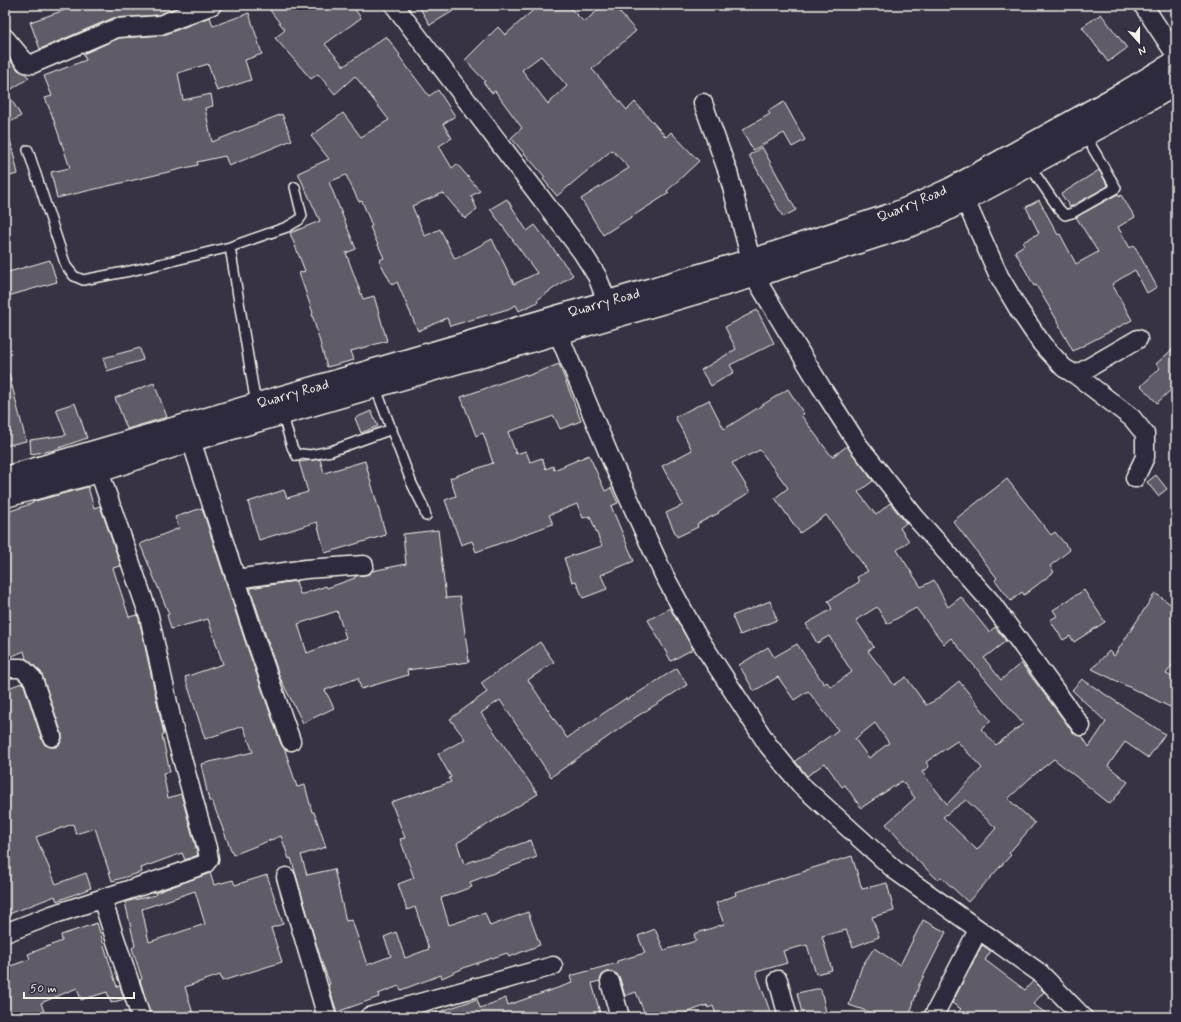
<svg xmlns="http://www.w3.org/2000/svg" width="1181" height="1022" font-family="Mynerve,sans-serif">
<style>
.building{fill:#5f5c67;stroke:#f4f1e8;fill-rule:evenodd}
.lines{fill:none;stroke-linecap:round;stroke-linejoin:round}
.lane-casing{stroke:#f4f1e8;stroke-width:12}
.street-casing{stroke:#f4f1e8;stroke-width:21}
.secondary-casing{stroke:#f4f1e8;stroke-width:25}
.lane{stroke:#2f2a3d;stroke-width:9}
.street{stroke:#2f2a3d;stroke-width:18}
.secondary{stroke:#2f2a3d;stroke-width:22}
.labels{text-anchor:middle;dominant-baseline:central;stroke-width:4;stroke-linejoin:round;paint-order:stroke}
.street-label{font-size:14px;fill:#f4f1e8;stroke:#2f2a3d}
</style>
<rect width="100%" height="100%" fill="#373244"/>
<filter id="ink" filterUnits="userSpaceOnUse"><feTurbulence type="fractalNoise" baseFrequency=".025" numOctaves="2"/><feDisplacementMap in="SourceGraphic" scale="8" xChannelSelector="R" yChannelSelector="G"/><feConvolveMatrix kernelMatrix="1 2 1 2 8 2 1 2 1" color-interpolation-filters="sRGB"/></filter>
<g filter="url(#ink)">
<path class="building" d="M79,5H183L158,15L113,18L40,49L30,22Z
M266,5H352L361,18L325,44L344,66L386,36L400,55L399,56L429,96L438,90L455,116L443,124L452,138L439,146L452,168L457,164L480,191L471,196L477,209L465,219L443,193L412,206L425,236L440,229L455,259L492,239L514,284L537,273L490,209L507,199L527,231L535,225L573,275L537,300L538,302L519,311L516,305L508,309L450,326L447,318L418,331L397,282L392,285L379,260L384,258L370,227L372,226L362,201L359,202L346,175L329,182L356,249L346,253L363,299L374,296L387,341L351,351L354,360L327,367L312,314L313,313L299,273L305,271L290,233L320,221L298,173L329,159L311,136L343,113L361,137L389,120L355,76L335,94L318,74L311,79L275,38L285,30Z
M418,5H463L430,25Z
M539,5H567L584,22L604,5H613L636,31L592,69L627,110L635,102L666,137L671,132L699,161L667,191L669,193L603,235L581,199L629,168L612,150L557,196L543,179L545,177L511,138L522,128L495,91L492,93L483,82L485,81L465,60L498,27L505,35ZM541,56L567,86L548,104L522,70Z
M249,13L262,54L245,60L251,80L217,91L208,64L178,73L183,100L211,94L213,106L205,108L212,142L282,114L292,140L229,166L225,156L197,162L198,165L57,198L51,172L70,168L52,115L45,98L52,96L44,76L86,60L83,54L119,38L164,35L210,17L213,26Z
M1101,14L1127,48L1108,62L1082,27Z
M5,54L18,70L26,74L29,78L7,92L21,116L5,125Z
M784,102L805,140L792,147L784,133L753,150L742,130L770,114L768,111Z
M10,139L18,174L5,177V140Z
M762,147L796,210L783,217L749,155Z
M1099,170L1108,186L1070,207L1061,194Z
M1118,194L1119,197L1121,195L1135,217L1118,227L1130,248L1134,245L1157,287L1147,293L1135,270L1112,284L1132,320L1073,351L1059,326L1060,325L1036,285L1034,286L1015,251L1024,245L1023,242L1039,233L1026,207L1039,200L1058,235L1060,234L1076,264L1098,252L1076,217Z
M50,260L57,282L8,296L5,287V273Z
M757,310L774,343L730,365L734,372L711,386L701,370L736,349L725,327Z
M1176,346V385L1157,403L1141,386L1160,368L1156,364Z
M140,348L143,360L107,371L103,358Z
M559,364L581,421L560,429L554,416L508,432L516,454L526,451L530,462L542,458L546,469L553,466L554,470L589,455L605,491L611,488L618,503L611,506L634,561L601,575L607,589L583,598L576,581L572,582L564,558L602,546L590,516L583,518L577,504L549,515L553,524L476,552L472,541L461,545L445,500L456,496L450,478L493,463L483,433L476,436L461,397L526,374L527,376Z
M9,374L26,441L5,446V375Z
M154,383L167,417L127,429L115,398Z
M788,389L804,414L801,415L832,457L847,446L873,481L858,492L876,515L890,503L906,523L900,528L909,541L897,550L921,587L934,580L948,607L961,597L989,632L995,627L999,632L1006,641L984,658L1001,680L1021,663L1073,732L1076,735L1082,736L1089,747L1106,722L1072,690L1082,679L1165,734L1148,758L1125,742L1108,766L1128,782L1110,804L1054,759L1029,779L1008,799L1035,823L1009,853L1011,855L968,902L941,877L938,880L918,861L886,824L915,798L902,781L861,808L845,785L842,787L825,763L807,776L795,761L838,730L808,691L794,700L778,677L754,691L739,665L768,647L774,657L797,644L824,684L827,682L831,687L852,672L829,636L817,643L806,624L832,609L828,601L859,582L857,577L868,571L826,515L800,533L775,498L788,488L760,450L732,463L750,492L718,512L719,513L697,524L698,527L677,537L666,513L683,505L662,466L692,450L675,417L709,400L724,429ZM877,607L887,624L916,608L944,644L951,638L1023,724L996,745L981,729L991,721L959,681L936,700L926,705L906,677L894,685L868,651L874,647L856,620ZM875,723L889,743L869,758L855,739ZM957,741L982,768L947,804L922,772L929,767L926,762ZM966,800L996,828L977,850L943,817Z
M75,403L87,438L56,449V450L31,454L30,440L66,435L56,409Z
M371,411L378,426L361,433L355,418Z
M320,459L324,473L365,461L386,535L325,553L317,522L259,540L248,502L284,490L287,498L308,492L299,462Z
M1156,475L1167,489L1158,496L1147,482Z
M1007,479L1051,535L1055,532L1070,550L1050,566L1054,572L1024,595L1022,592L1011,601L995,580L997,578L953,521Z
M88,487L94,508L100,506L121,566L113,568L129,617L137,615L139,619L164,734L162,735L170,772L163,773L168,798L181,794L198,855L185,860L182,853L141,868L142,872L112,881L95,828L76,834L73,824L36,837L56,884L86,873L91,888L57,901L55,896L9,914L5,903V689L22,683L24,685L42,740L45,745L50,747H56L60,744L62,739V734L41,672L29,661L26,659L24,651L8,658H5V513L33,503L32,502Z
M202,508L244,638L281,744L285,750L297,787L305,785L312,812H314L326,847L301,855L307,875L334,869L346,921L352,920L367,965L391,956L384,937L396,932L405,958L429,949L415,907L407,910L398,884L414,878L400,839L405,838L391,802L451,782L449,778L451,777L438,754L465,739L450,719L487,692L481,683L540,642L554,662L528,680L567,738L626,698L627,700L677,668L687,685L636,717L551,777L500,700L481,713L538,794L457,843L464,864L531,840L537,857L470,882L472,887L441,898L449,925L485,913L490,926L528,912L540,945L509,957L507,953L466,967L442,978L441,975L401,990L399,986L378,994L379,997L337,1012L328,985L330,984L321,960L291,858L289,859L281,836L233,855L212,801H209L201,764L253,752L243,726L205,739L185,677L223,664L208,619L171,629L167,615L169,614L140,544L179,528L175,517Z
M438,530L446,598L460,597L469,662L407,670L408,675L361,689L358,678L325,690L334,708L303,723L280,678L250,588L296,581L300,594H303L326,586L327,588L355,578V576L365,575L372,571L406,564L403,534ZM337,611L346,638L307,653L298,624Z
M1084,590L1105,622L1074,642L1070,636L1063,640L1050,620L1057,616L1053,610Z
M1155,593L1176,608V659L1166,674L1176,679V701L1172,708L1092,669L1109,651L1114,656Z
M770,601L777,620L740,635L732,616Z
M670,608L693,649L671,661L648,620Z
M852,856L862,889L887,883L894,911L872,917L879,937L853,947L846,930L822,936L832,970L816,974L807,945L783,951L787,963L756,972L772,1017H717L713,1006L708,1008L707,1005L675,1017H646L636,992L625,996L620,979L617,974L612,972H607L602,975L600,981L592,983L601,1017H431L430,1015L477,999L480,1008L506,998L508,1005L572,983L570,976L617,963V961L645,953L638,936L655,929L664,950L696,941L694,934L724,924L716,903L736,895L735,892L806,871V870Z
M210,873L214,885L233,880L235,885L267,875L283,924L271,928L282,962L222,981L220,975L185,987L194,1017H151L140,980L142,979L132,948L135,946L125,902L156,895L155,893ZM195,891L205,924L149,942L142,909Z
M923,920L946,932L919,985L909,1017H884L849,1005L862,966L874,948L900,965Z
M97,923L117,987L120,986L124,999L111,1003L107,992L81,1000L77,988L41,1003L46,1017H5V968L30,959L28,954L62,941L61,935Z
M982,945L991,951L985,960L1025,990L1033,981L1044,992L1033,1004L1051,1017H953L961,1009L952,1003Z
M816,989H821L827,1017H803L797,993Z"/>
<g class="lines">
<defs>
<path id="lane" d="M28,150L66,266L74,276L83,280L135,270L230,247L287,227L299,220L302,216L295,187
M1029,165L1059,209L1065,215L1072,213L1116,188L1085,135
M230,247L256,405
M375,386L412,484L423,506L426,516
M282,413L292,447L297,456L302,454L310,455L331,451L392,429"/>
<path id="street" d="M394,5L582,252L597,276L607,302
M1143,5L1176,55
M5,38L26,63L32,64L117,28L160,25L212,5
M703,103L728,172L751,260
M965,200L999,276L1019,310L1042,344L1064,368L1076,375L1138,339
M754,276L821,387L859,446L915,517L990,601L1081,726
M558,333L613,464L664,575L696,634L768,745L801,785L896,871L1040,973L1083,1017
M1076,375L1132,418L1145,434V457L1135,478
M191,440L254,635L291,741
M236,579L306,569L364,565
M5,668H22L33,679L52,737
M286,877L327,1017
M102,899L141,1017
M5,933L52,915L180,873L205,864L209,859L207,848L173,726L149,616L99,471
M778,980L788,1017
M610,982L620,1017
M369,1017L553,966
M933,1017L978,930"/>
<path id="secondary" d="M5,478L769,255L894,214L916,205L951,189L1124,93L1176,62
M5,496L99,471L191,440L767,272L911,225L936,215L959,203L1131,110L1176,84"/>
</defs>
<use href="#lane" class="lane-casing"/>
<use href="#street" class="street-casing"/>
<use href="#secondary" class="secondary-casing"/>
<use href="#lane" class="lane"/>
<use href="#street" class="street"/>
<use href="#secondary" class="secondary"/>
</g>
</g>
<g class="labels">
<g class="street-label">
<text transform="translate(912 204) rotate(-23)">Quarry Road</text>
<text transform="translate(604 303) rotate(-16)">Quarry Road</text>
<text transform="translate(293 394) rotate(-16)">Quarry Road</text>
</g>
</g>
<rect width="1181" height="1022" fill="none" stroke="#2f2a3d" stroke-width="20"/>
<rect x="10" y="10" width="1161" height="1002" fill="none" stroke="#f4f1e8" stroke-width="1.5" filter="url(#ink)"/>
<g transform="translate(1139 42) rotate(159)" stroke="#2f2a3d" stroke-width="3" paint-order="stroke">
<path d="M0-3L7 15L0 10L-7 15Z" fill="#f4f1e8"/>
<text y="-6" font-size="11" font-weight="bold" text-anchor="middle" fill="#f4f1e8">N</text>
</g>
<path d="M24 992v6h110v-6" fill="none" stroke="#f4f1e8" stroke-width="2"/>
<text x="30" y="992" font-size="12" fill="#f4f1e8" stroke="#2f2a3d" stroke-width="3" paint-order="stroke">50 m</text>
</svg>
